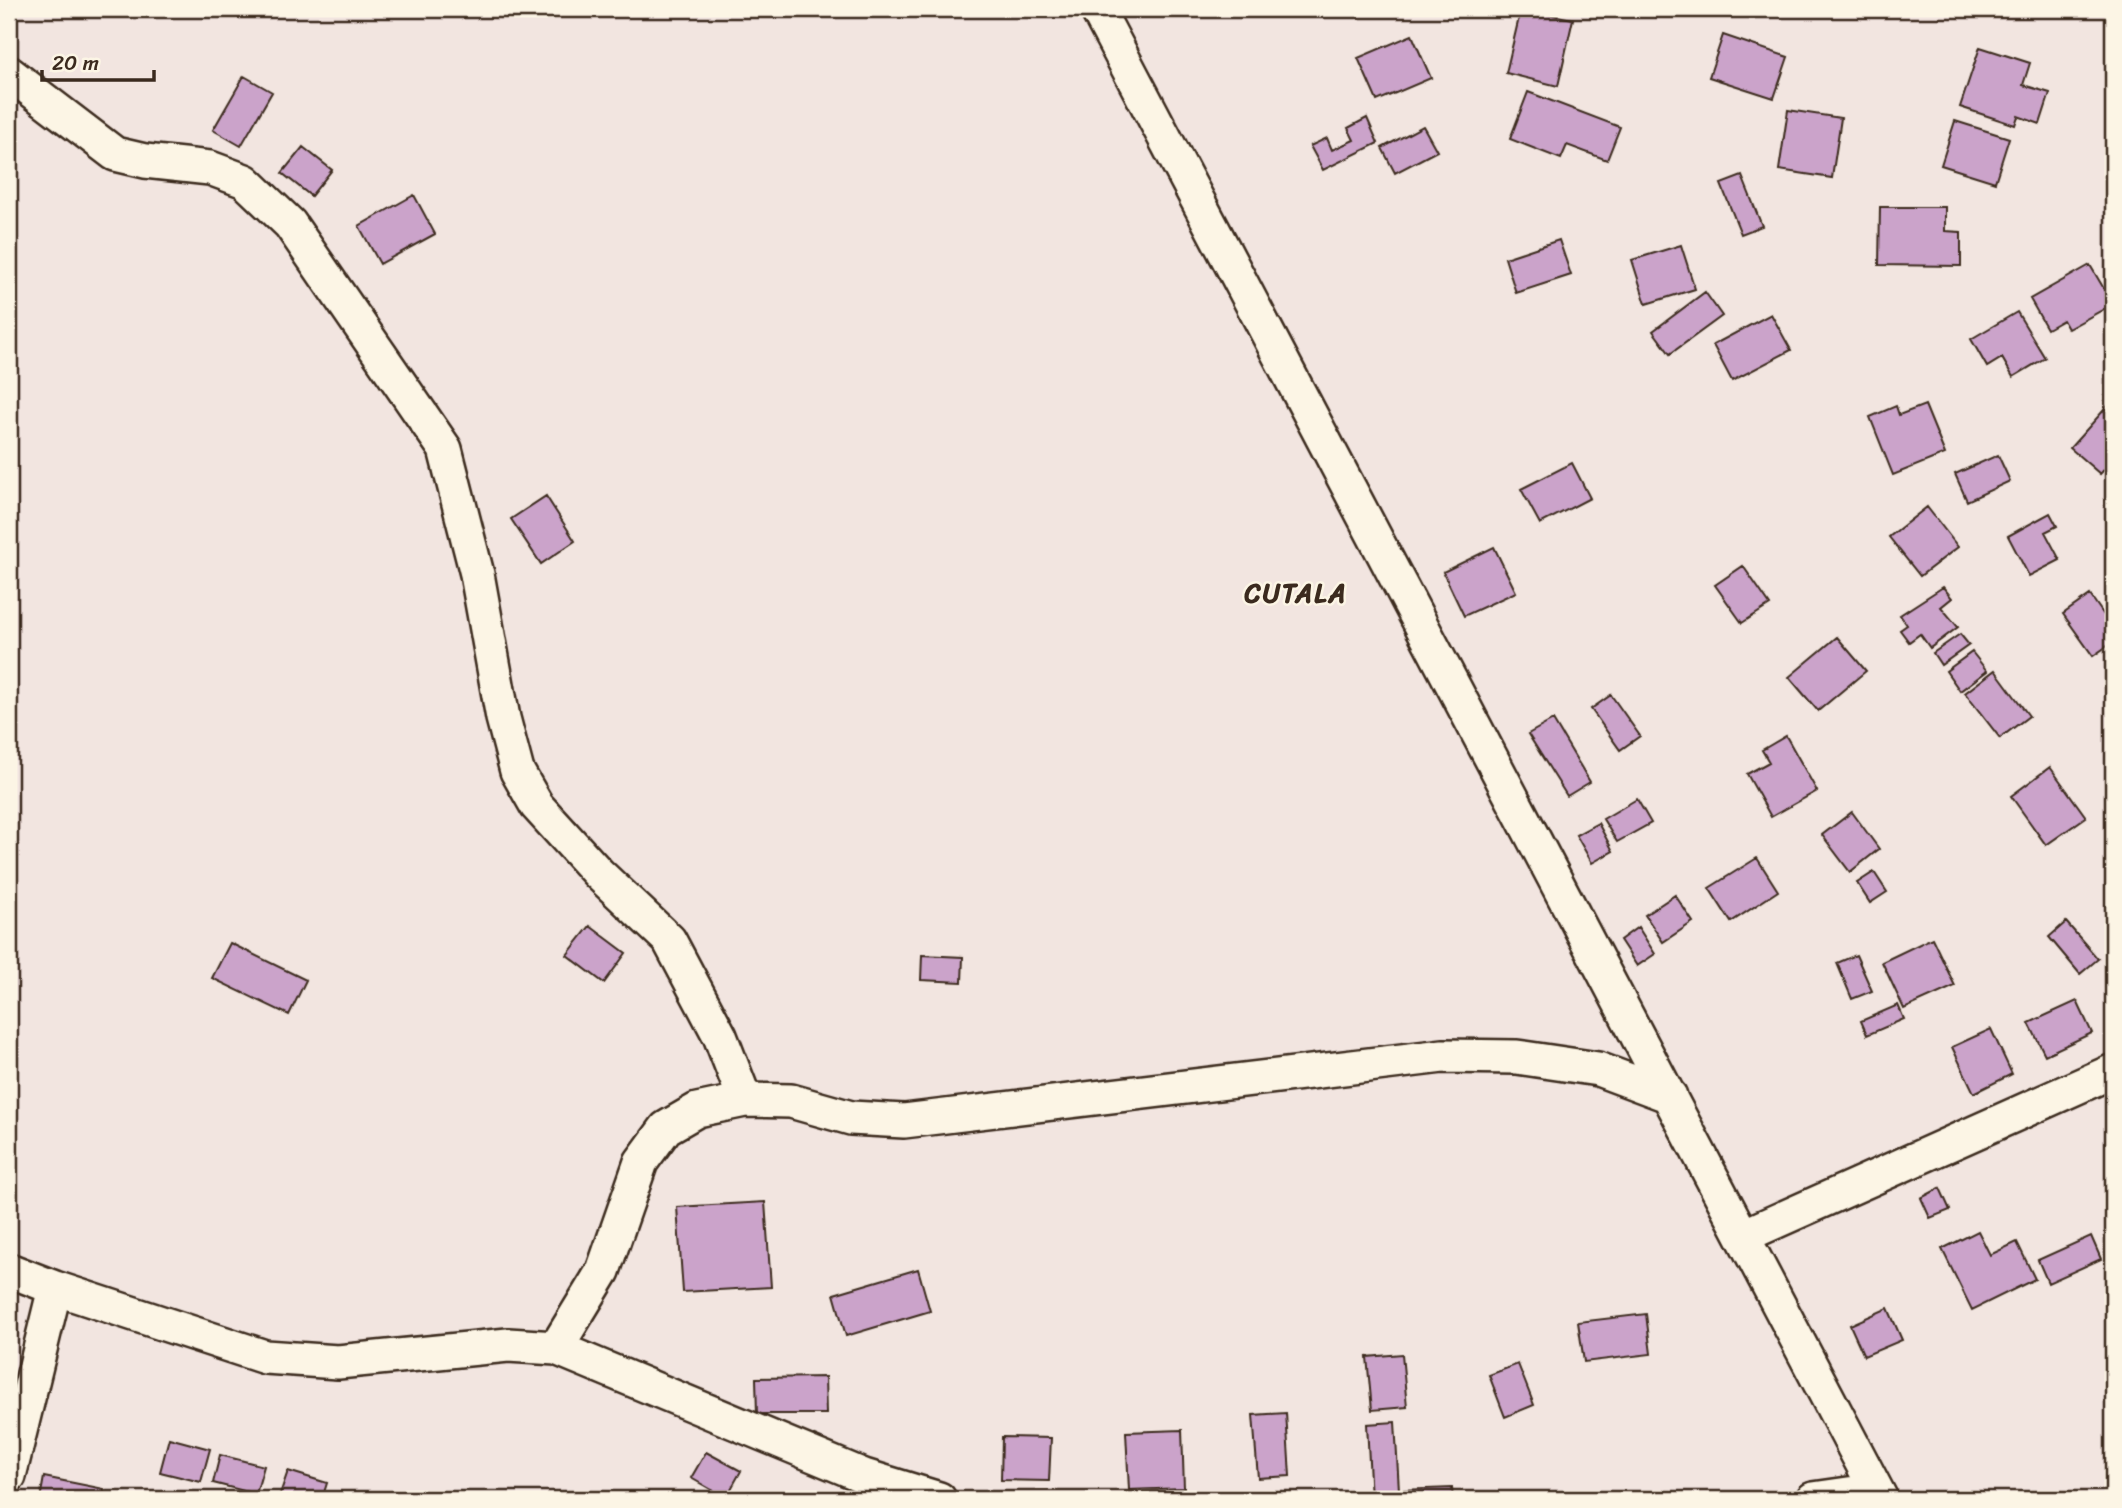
<svg xmlns="http://www.w3.org/2000/svg" width="2122" height="1508" font-family="Sriracha,sans-serif">
<style>
.building{fill:#cba3ca;stroke:#3b2a1e;stroke-width:2}
.lines{fill:none;stroke-linecap:round;stroke-linejoin:round}
.street-casing{stroke:#3b2a1e;stroke-width:38}
.street{stroke:#fcf5e5;stroke-width:33}
.labels{text-anchor:middle;dominant-baseline:central;stroke-width:5;stroke-linejoin:round;paint-order:stroke}
.district-label{font-size:26px;font-weight:bold;letter-spacing:2px;fill:#3b2a1e;stroke:#fcf5e5}
</style>
<rect width="100%" height="100%" fill="#f2e5e0"/>
<filter id="ink" filterUnits="userSpaceOnUse"><feTurbulence type="fractalNoise" baseFrequency=".0143" numOctaves="2"/><feDisplacementMap in="SourceGraphic" scale="14" xChannelSelector="R" yChannelSelector="G"/><feConvolveMatrix kernelMatrix="1 2 1 2 8 2 1 2 1" color-interpolation-filters="sRGB"/></filter>
<g filter="url(#ink)">
<path class="building" d="M1521,9L1573,19L1558,86L1506,73Z
M1412,35L1431,78L1377,101L1358,58Z
M1723,35L1788,57L1774,98L1709,77Z
M1980,47L2030,63L2023,85L2050,93L2040,124L2018,116L2015,125L1960,107Z
M244,76L272,92L241,146L213,130Z
M1528,92L1620,127L1607,160L1567,145L1561,159L1510,139Z
M1788,110L1841,118L1832,178L1779,170Z
M1367,118L1378,143L1323,170L1310,146L1327,138L1332,150L1354,140L1348,128Z
M1955,121L2009,138L1995,182L1941,165Z
M1423,126L1437,151L1395,173L1382,148Z
M303,147L332,170L311,196L282,173Z
M1742,176L1762,226L1741,234L1721,184Z
M414,195L435,234L380,264L359,226Z
M1880,207H1945V231L1961,232V266L1879,265Z
M1559,240L1571,275L1516,293L1505,258Z
M1681,245L1695,289L1646,304L1632,260Z
M2090,265L2113,304L2068,329L2063,320L2047,329L2030,299Z
M1705,292L1722,316L1670,354L1653,331Z
M2017,312L2045,358L2013,377L2002,358L1987,367L1971,339Z
M1771,314L1791,350L1732,381L1713,345Z
M2112,401L2113,460L2100,474L2070,448Z
M1925,405L1945,454L1893,475L1870,417L1896,406L1899,415Z
M1998,455L2010,481L1967,501L1955,474Z
M1572,463L1590,498L1540,524L1521,489Z
M546,496L575,541L541,564L511,519Z
M1927,507L1958,547L1920,576L1889,537Z
M2050,513L2057,526L2045,532L2060,560L2029,576L2008,536Z
M1494,547L1516,592L1464,616L1443,572Z
M1743,566L1770,605L1742,623L1715,585Z
M1943,587L1952,598L1941,607L1958,627L1930,648L1920,634L1909,642L1900,630L1907,625L1900,615Z
M2090,595L2113,628V642L2093,656L2063,614Z
M1960,634L1969,645L1941,665L1933,653Z
M1837,637L1866,671L1818,711L1789,677Z
M1972,652L1987,671L1960,691L1946,671Z
M1995,670L2029,716L2000,738L1965,693Z
M1611,695L1640,736L1620,750L1591,709Z
M1553,720L1590,782L1567,796L1528,734Z
M1786,736L1817,791L1771,817L1747,774L1769,762L1762,750Z
M2050,767L2086,817L2046,845L2011,796Z
M1637,799L1651,823L1617,842L1603,819Z
M1852,812L1879,849L1850,872L1822,835Z
M1598,823L1613,851L1592,863L1576,835Z
M1757,858L1778,891L1731,922L1709,888Z
M1874,872L1887,892L1870,903L1857,883Z
M1675,895L1693,922L1663,942L1645,915Z
M2066,922L2098,959L2080,974L2049,937Z
M590,926L626,953L604,983L567,955Z
M1638,927L1655,954L1637,966L1620,940Z
M1932,938L1955,986L1904,1009L1882,962Z
M230,943L306,980L289,1015L212,978Z
M922,955L963,957L962,982L921,980Z
M1856,955L1872,991L1852,999L1837,963Z
M2077,1001L2092,1033L2045,1055L2029,1023Z
M1898,1005L1904,1019L1867,1035L1861,1021Z
M1991,1029L2012,1074L1974,1093L1952,1047Z
M1940,1188L1950,1210L1930,1218L1921,1198Z
M765,1202L771,1287L683,1292L677,1207Z
M1978,1231L1990,1255L2017,1242L2035,1279L1972,1310L1942,1249Z
M2091,1236L2101,1259L2048,1283L2038,1260Z
M918,1269L930,1311L846,1336L834,1294Z
M1888,1308L1902,1340L1864,1356L1850,1325Z
M1646,1314L1651,1354L1584,1362L1578,1322Z
M1402,1354L1407,1407L1372,1410L1367,1357Z
M1518,1364L1534,1405L1505,1417L1489,1375Z
M825,1377L826,1414H757L756,1378Z
M1286,1413L1290,1476L1258,1478L1253,1415Z
M1395,1422L1399,1490L1452,1488L1453,1499H1371L1367,1424Z
M1182,1430L1184,1488L1129,1490L1126,1432Z
M1002,1437L1051,1438L1049,1481L1001,1480Z
M169,1438L210,1449L201,1482L160,1472Z
M706,1452L741,1471L726,1498L691,1478Z
M220,1455L264,1466L256,1494L213,1483Z
M288,1471L327,1483L322,1499L279,1497Z
M44,1477L104,1489L102,1499H40Z"/>
<g class="lines">
<defs>
<path id="street" d="M1097,9L1881,1499
M9,73L115,154L145,161L210,168L245,181L290,224L445,449L477,574L503,718L517,771L537,806L599,874L669,940L720,1036L745,1100
M1743,1236L2113,1071
M9,1270L55,1288L265,1357L338,1362L508,1345L556,1348L864,1476L939,1499
M556,1348L603,1271L641,1162L666,1128L697,1110L745,1100L791,1101L851,1118L904,1121L1443,1056L1517,1057L1598,1069L1670,1096
M9,1476L55,1288
M1813,1499L1876,1490"/>
</defs>
<use href="#street" class="street-casing"/>
<use href="#street" class="street"/>
</g>
</g>
<g class="labels">
<g class="district-label">
<text x="1296" y="593">CUTALA</text>
</g>
</g>
<rect width="2122" height="1508" fill="none" stroke="#fcf5e5" stroke-width="35"/>
<rect x="18" y="18" width="2087" height="1473" fill="none" stroke="#3b2a1e" stroke-width="2.5" filter="url(#ink)"/>
<path d="M42 70v10h112v-10" fill="none" stroke="#3b2a1e" stroke-width="3.5"/>
<text x="52" y="70" font-size="21" fill="#3b2a1e" stroke="#fcf5e5" stroke-width="5" paint-order="stroke">20 m</text>
</svg>
